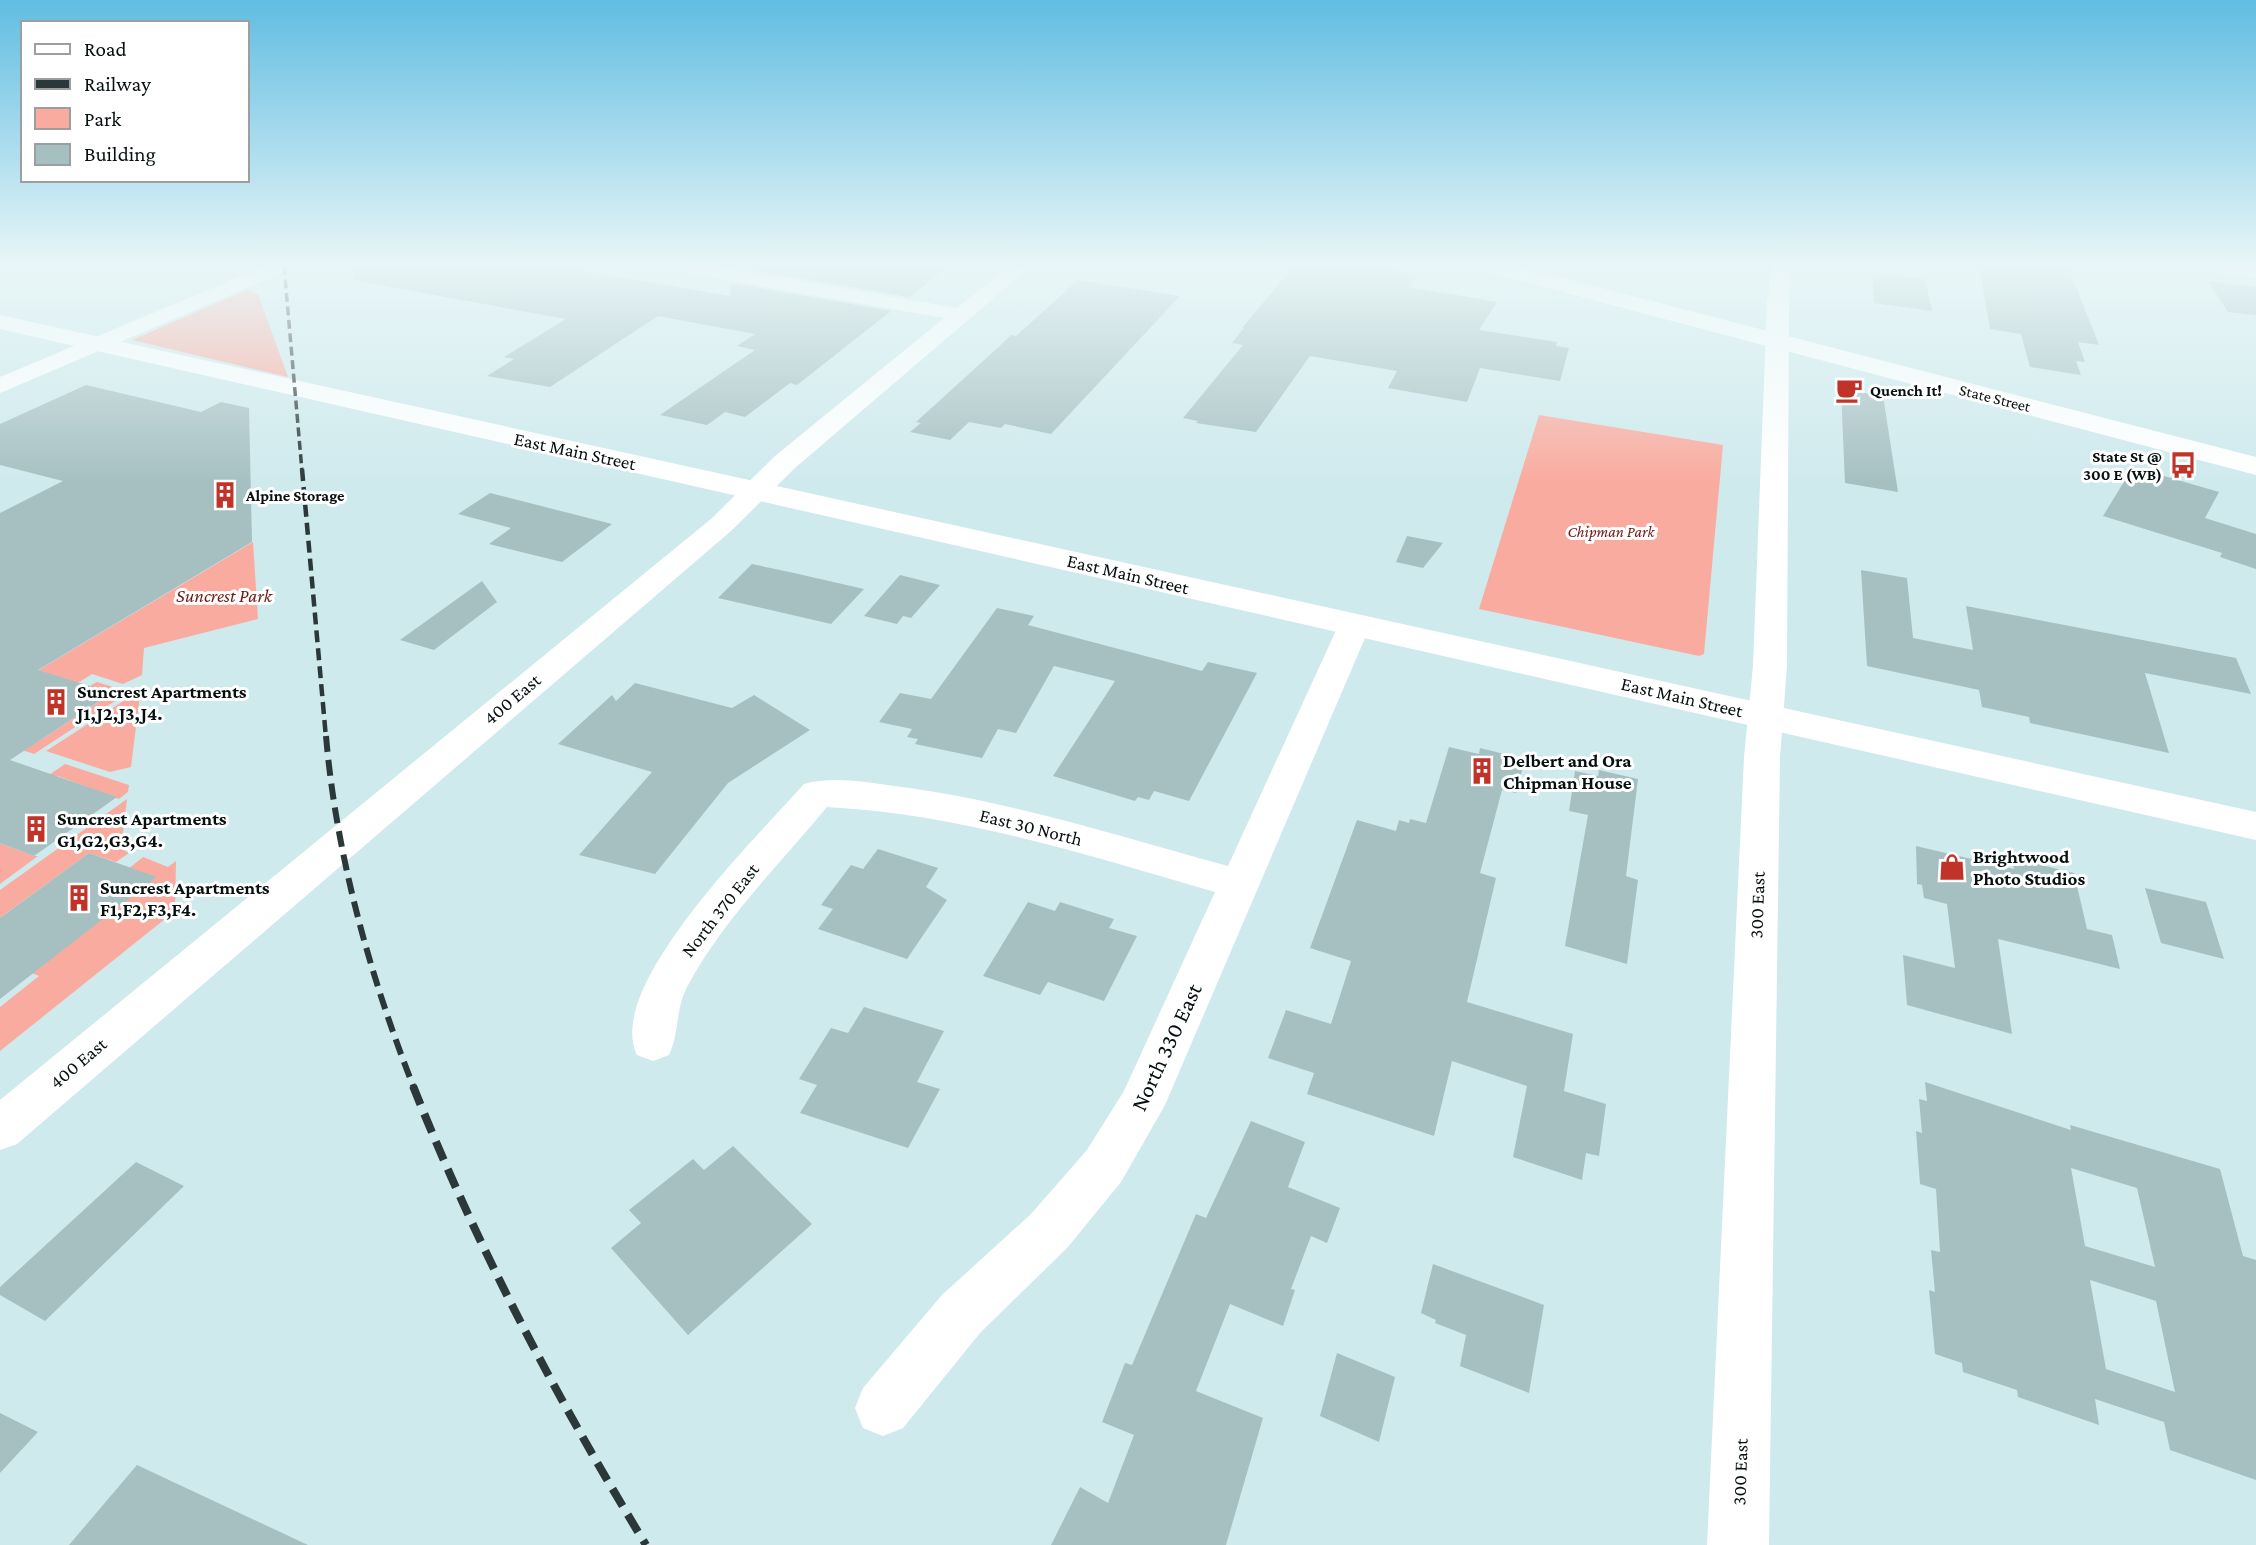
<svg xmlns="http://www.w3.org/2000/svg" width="2256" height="1545" font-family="'Crimson Pro',serif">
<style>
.green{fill:#faab9f}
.building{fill:#a6c0c2;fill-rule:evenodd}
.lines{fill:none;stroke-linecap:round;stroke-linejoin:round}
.minor{fill:#fff;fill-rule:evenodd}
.major{fill:#fff;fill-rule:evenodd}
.rail-far3{stroke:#2b3839;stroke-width:3.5;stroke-dasharray:9 4.5;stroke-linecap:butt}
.rail-far2{stroke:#2b3839;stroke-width:4.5;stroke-dasharray:12 6;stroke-linecap:butt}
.rail-far1{stroke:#2b3839;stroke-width:6;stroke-dasharray:16 8;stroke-linecap:butt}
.rail{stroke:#2b3839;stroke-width:8;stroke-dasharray:20 10;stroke-linecap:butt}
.labels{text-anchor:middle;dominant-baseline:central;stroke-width:6;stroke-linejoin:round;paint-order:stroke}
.far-poi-label{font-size:16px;font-weight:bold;fill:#071011;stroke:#fff;text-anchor:start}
.far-street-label{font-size:16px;fill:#071011;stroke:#fff}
.far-park-label{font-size:16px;font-style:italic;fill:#6f1913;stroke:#fff}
.street-label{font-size:19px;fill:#071011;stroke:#fff}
.park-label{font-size:19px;font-style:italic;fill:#6f1913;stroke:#fff}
.poi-label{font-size:19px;font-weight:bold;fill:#071011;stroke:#fff;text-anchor:start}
.near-street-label{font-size:23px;fill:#071011;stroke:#fff}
</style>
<rect width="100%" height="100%" fill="#cfeaed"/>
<path class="green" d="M247,290L258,294L288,377L132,340Z
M1539,415L1723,445L1704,654L1699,656L1479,609Z
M253,542L258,619L144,648L142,675L123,684L92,674L78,683L0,693Z
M97,682L129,692L34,754L1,743L39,741L111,694L90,686Z
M140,695L131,767L110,772L46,751L128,698Z
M65,764L129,785L128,792L119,799L58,776L52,780L46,777Z
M127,799L121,849L129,853L116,862L89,853L1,917L0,933V890Z
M0,843L34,856H38L0,884Z
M143,857L168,867L176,861L175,911L0,1051V1007L39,976L11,964Z"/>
<path class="building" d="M354,266H554L730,296L731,283L891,311L797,385L790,383L745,417L725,412L707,425L660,415L755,350L737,346L755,334L658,316L550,387L487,376L514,359L504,357L566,319L353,280Z
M732,266H949L909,297Z
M1294,266H1365L1418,274L1409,287L1497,302L1479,330L1557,342L1556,346L1569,348L1560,381L1480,368L1467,402L1388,388L1397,371L1310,356L1256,432L1196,423L1198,421L1183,418L1243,345L1232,343L1244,328H1242Z
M1979,266H2068L2099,345L2078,342L2085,362L2076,361L2081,375L2030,367L2021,334L1990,329Z
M1872,272L1925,279L1932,311L1874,303Z
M1078,280L1180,296L1051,434L1005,424L1001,428L969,422L950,440L910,432L921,423L916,422L1004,342L1011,335L1016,336Z
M2208,281L2256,287V315L2228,312Z
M86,385L201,412L221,402L249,408L252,542L38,670L112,693L10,760L117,797L34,856L0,843V513L63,481L0,465V424Z
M1841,389L1883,396L1898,492L1845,483Z
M2133,467L2219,492L2205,518L2256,534V569L2220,557L2222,553L2103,516Z
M490,493L612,524L562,562L489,544L511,528L458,514Z
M1407,536L1443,543L1423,568L1396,562Z
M752,564L794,573L864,589L831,624L718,598Z
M1861,570L1907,578L1913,638L1973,650L1966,606L2236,658L2251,694L2145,673L2169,753L2030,723L2029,717L1982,707L1979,690L1867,666Z
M900,575L940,585L911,618L903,616L897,624L864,616Z
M482,581L497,602L434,650L400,640Z
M997,608L1034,616L1028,625L1202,671L1208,662L1257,673L1189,801L1154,791L1149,800L1138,797L1135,801L1053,776L1115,681L1054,666L1016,733L998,729L982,758L915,744L918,739L907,737L912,729L879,722L900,693L931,699Z
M635,683L732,708L754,695L810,730L728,783L655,874L579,855L652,772L558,744L612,695L616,701Z
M1449,747L1479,754L1480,748L1525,759L1516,793L1502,790L1480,873L1496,878L1467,1002L1573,1034L1564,1091L1606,1104L1599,1156L1586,1153L1582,1180L1513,1157L1527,1086L1452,1061L1434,1136L1307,1094L1314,1073L1268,1058L1286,1010L1331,1024L1351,961L1310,948L1357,820L1396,831L1399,820L1409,823L1410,819L1426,823Z
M1599,770L1638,779L1626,876L1638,880L1627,964L1565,946L1588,815L1569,811L1575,771L1598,776Z
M1916,846L2014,869L2012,858L2074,873L2087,929L2112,935L2120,969L1998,939L2012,1034L1907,1005L1903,955L1955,968L1947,904L1924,898L1922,885L1917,884Z
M878,849L938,868L926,887L947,900L907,959L818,929L833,909L821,905L851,865L863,869Z
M89,853L157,877L0,999V918Z
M2145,888L2206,902L2224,959L2161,943Z
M1028,902L1055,911L1060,902L1114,919L1109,928L1137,936L1104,1001L1048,982L1040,995L983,976Z
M864,1007L944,1031L917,1082L940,1089L908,1148L800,1113L817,1085L799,1079L831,1028L848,1033Z
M1925,1082L2071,1130L2070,1125L2220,1169L2243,1256L2256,1260V1480L2170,1450L2164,1422L2095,1399L2099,1425L2018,1397L2017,1390L1963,1372L1962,1363L1935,1354L1929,1290L1935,1292L1931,1250L1940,1252L1936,1189L1920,1184L1916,1131L1922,1133L1919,1099L1927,1101ZM2071,1168L2137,1188L2155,1267L2085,1246ZM2090,1280L2156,1301L2175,1392L2106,1369Z
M1251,1121L1305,1142L1288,1187L1340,1208L1327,1243L1311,1236L1291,1289L1295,1290L1283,1326L1230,1304L1196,1391L1263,1418L1226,1545H1051L1080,1487L1108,1503L1134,1435L1102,1422L1125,1363L1132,1365L1196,1214L1206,1218Z
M733,1146L812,1224L688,1335L611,1248L641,1223L629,1210L693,1159L704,1170Z
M136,1162L184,1186L45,1321L0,1295V1287Z
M1433,1264L1544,1305L1529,1393L1460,1366L1466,1335L1435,1323L1436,1320L1421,1313Z
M1337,1353L1395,1377L1379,1442L1320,1416Z
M0,1413L38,1432L0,1473Z
M137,1465L308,1545H69Z"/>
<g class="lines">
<path class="minor" d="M265,266H292L289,270L0,393V377Z
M671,266H717L957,308L1009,266H1031L795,468L731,531L17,1144L0,1150V1100L711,519L775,456L944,318L681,272Z
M1772,266H1792L1789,303L1787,666L1780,757L1769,1545H1707L1744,757L1753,666L1767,303Z
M2202,266H2256V278L2212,272Z
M1355,614L1366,617L1371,624L1165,1105L1121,1182L1067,1248L980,1333L903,1428L883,1436L863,1428L855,1408L863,1388L942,1295L1031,1214L1087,1150L1124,1091L1215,892C1087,855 961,814 827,807C779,865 721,922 686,989C676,1009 679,1034 669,1055L653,1061L637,1055C603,987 760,834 804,784C832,776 866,782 894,786C1008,800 1117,836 1228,866L1339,624L1344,617Z"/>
<path class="major" d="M1480,266H1516L2256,457V475L1483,271Z
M0,315L2256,812V840L0,329Z"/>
<path class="rail-far3" d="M284,266L302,471"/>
<path class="rail-far2" d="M302,469L326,738"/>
<path class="rail-far1" d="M326,736C336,854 370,977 414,1088"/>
<path class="rail" d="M413,1086C477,1247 556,1397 646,1545"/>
</g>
<linearGradient id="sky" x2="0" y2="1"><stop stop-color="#60bde2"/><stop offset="0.55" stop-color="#e9f6f7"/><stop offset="1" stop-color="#e9f6f7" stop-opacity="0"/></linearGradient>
<rect width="2256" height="482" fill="url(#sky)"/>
<defs>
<symbol id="cafe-bare" viewBox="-9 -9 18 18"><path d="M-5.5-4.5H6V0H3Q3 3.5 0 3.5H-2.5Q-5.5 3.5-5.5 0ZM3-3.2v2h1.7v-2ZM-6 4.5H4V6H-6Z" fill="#c13329" stroke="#fff" stroke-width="2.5" paint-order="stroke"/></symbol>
<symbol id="bus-bare" viewBox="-9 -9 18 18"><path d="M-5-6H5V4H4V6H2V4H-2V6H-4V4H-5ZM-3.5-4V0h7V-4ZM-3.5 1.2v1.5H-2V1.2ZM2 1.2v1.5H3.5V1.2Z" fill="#c13329" stroke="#fff" stroke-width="2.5" paint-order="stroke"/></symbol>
<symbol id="building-bare" viewBox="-9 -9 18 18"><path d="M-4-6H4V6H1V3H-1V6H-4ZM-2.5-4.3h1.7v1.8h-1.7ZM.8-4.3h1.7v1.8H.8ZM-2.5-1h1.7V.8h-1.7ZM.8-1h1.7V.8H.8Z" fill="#c13329" stroke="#fff" stroke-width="2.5" paint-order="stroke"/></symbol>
<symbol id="shop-bare" viewBox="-9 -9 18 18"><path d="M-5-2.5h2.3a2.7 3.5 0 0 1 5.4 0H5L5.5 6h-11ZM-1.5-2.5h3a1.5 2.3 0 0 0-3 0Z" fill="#c13329" stroke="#fff" stroke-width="2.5" paint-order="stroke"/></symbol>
</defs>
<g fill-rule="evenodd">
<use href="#cafe-bare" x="1830" y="371" width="38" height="38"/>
<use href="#bus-bare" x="2164" y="446" width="38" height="38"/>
<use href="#building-bare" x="206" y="476" width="38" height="38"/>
<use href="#building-bare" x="37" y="683" width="38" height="38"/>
<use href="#building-bare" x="1463" y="752" width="38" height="38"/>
<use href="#building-bare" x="17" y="810" width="38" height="38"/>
<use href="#shop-bare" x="1933" y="848" width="38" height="38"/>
<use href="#building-bare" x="60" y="879" width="38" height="38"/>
</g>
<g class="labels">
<g class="far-poi-label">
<text x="1870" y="390">Quench It!</text>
<text x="2162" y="456" text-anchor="end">State St @<tspan x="2162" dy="18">300 E (WB)</tspan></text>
<text x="246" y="495">Alpine Storage</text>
</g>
<g class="far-street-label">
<text transform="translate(1995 398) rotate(14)">State Street</text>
</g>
<g class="far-park-label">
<text x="1611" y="531">Chipman Park</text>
</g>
<g class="street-label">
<text transform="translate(575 451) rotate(12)">East Main Street</text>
<text transform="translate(1128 574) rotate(13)">East Main Street</text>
<text transform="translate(1682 697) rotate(13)">East Main Street</text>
<text transform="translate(512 699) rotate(-40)">400 East</text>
<text transform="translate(1031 827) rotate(14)">East 30 North</text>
<text transform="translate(1757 905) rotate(-88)">300 East</text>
<text transform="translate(720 910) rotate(-52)">North 370 East</text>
<text transform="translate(78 1063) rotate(-40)">400 East</text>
<text transform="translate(1740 1472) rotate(-88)">300 East</text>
</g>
<g class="park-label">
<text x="224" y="595">Suncrest Park</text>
</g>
<g class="poi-label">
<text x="77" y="691">Suncrest Apartments<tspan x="77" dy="22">J1,J2,J3,J4.</tspan></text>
<text x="1503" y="760">Delbert and Ora<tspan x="1503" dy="22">Chipman House</tspan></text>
<text x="57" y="818">Suncrest Apartments<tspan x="57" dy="22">G1,G2,G3,G4.</tspan></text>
<text x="1973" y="856">Brightwood<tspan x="1973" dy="22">Photo Studios</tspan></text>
<text x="100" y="887">Suncrest Apartments<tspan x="100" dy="22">F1,F2,F3,F4.</tspan></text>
</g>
<g class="near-street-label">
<text transform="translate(1166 1047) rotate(-65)">North 330 East</text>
</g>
</g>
<rect x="21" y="21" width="228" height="161" fill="#ffffff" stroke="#9c9fa0" stroke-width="2"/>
<rect x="35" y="44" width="35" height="10" fill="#ffffff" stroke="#9c9fa0" stroke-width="2"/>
<text x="84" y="56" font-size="21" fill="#071011">Road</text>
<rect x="35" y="79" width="35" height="10" fill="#2b3839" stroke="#9c9fa0" stroke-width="2"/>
<text x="84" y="91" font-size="21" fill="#071011">Railway</text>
<rect x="35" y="108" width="35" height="21" fill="#faab9f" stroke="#9c9fa0" stroke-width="2"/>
<text x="84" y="126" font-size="21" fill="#071011">Park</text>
<rect x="35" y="144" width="35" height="21" fill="#a6c0c2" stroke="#9c9fa0" stroke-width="2"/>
<text x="84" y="161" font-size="21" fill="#071011">Building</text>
</svg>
